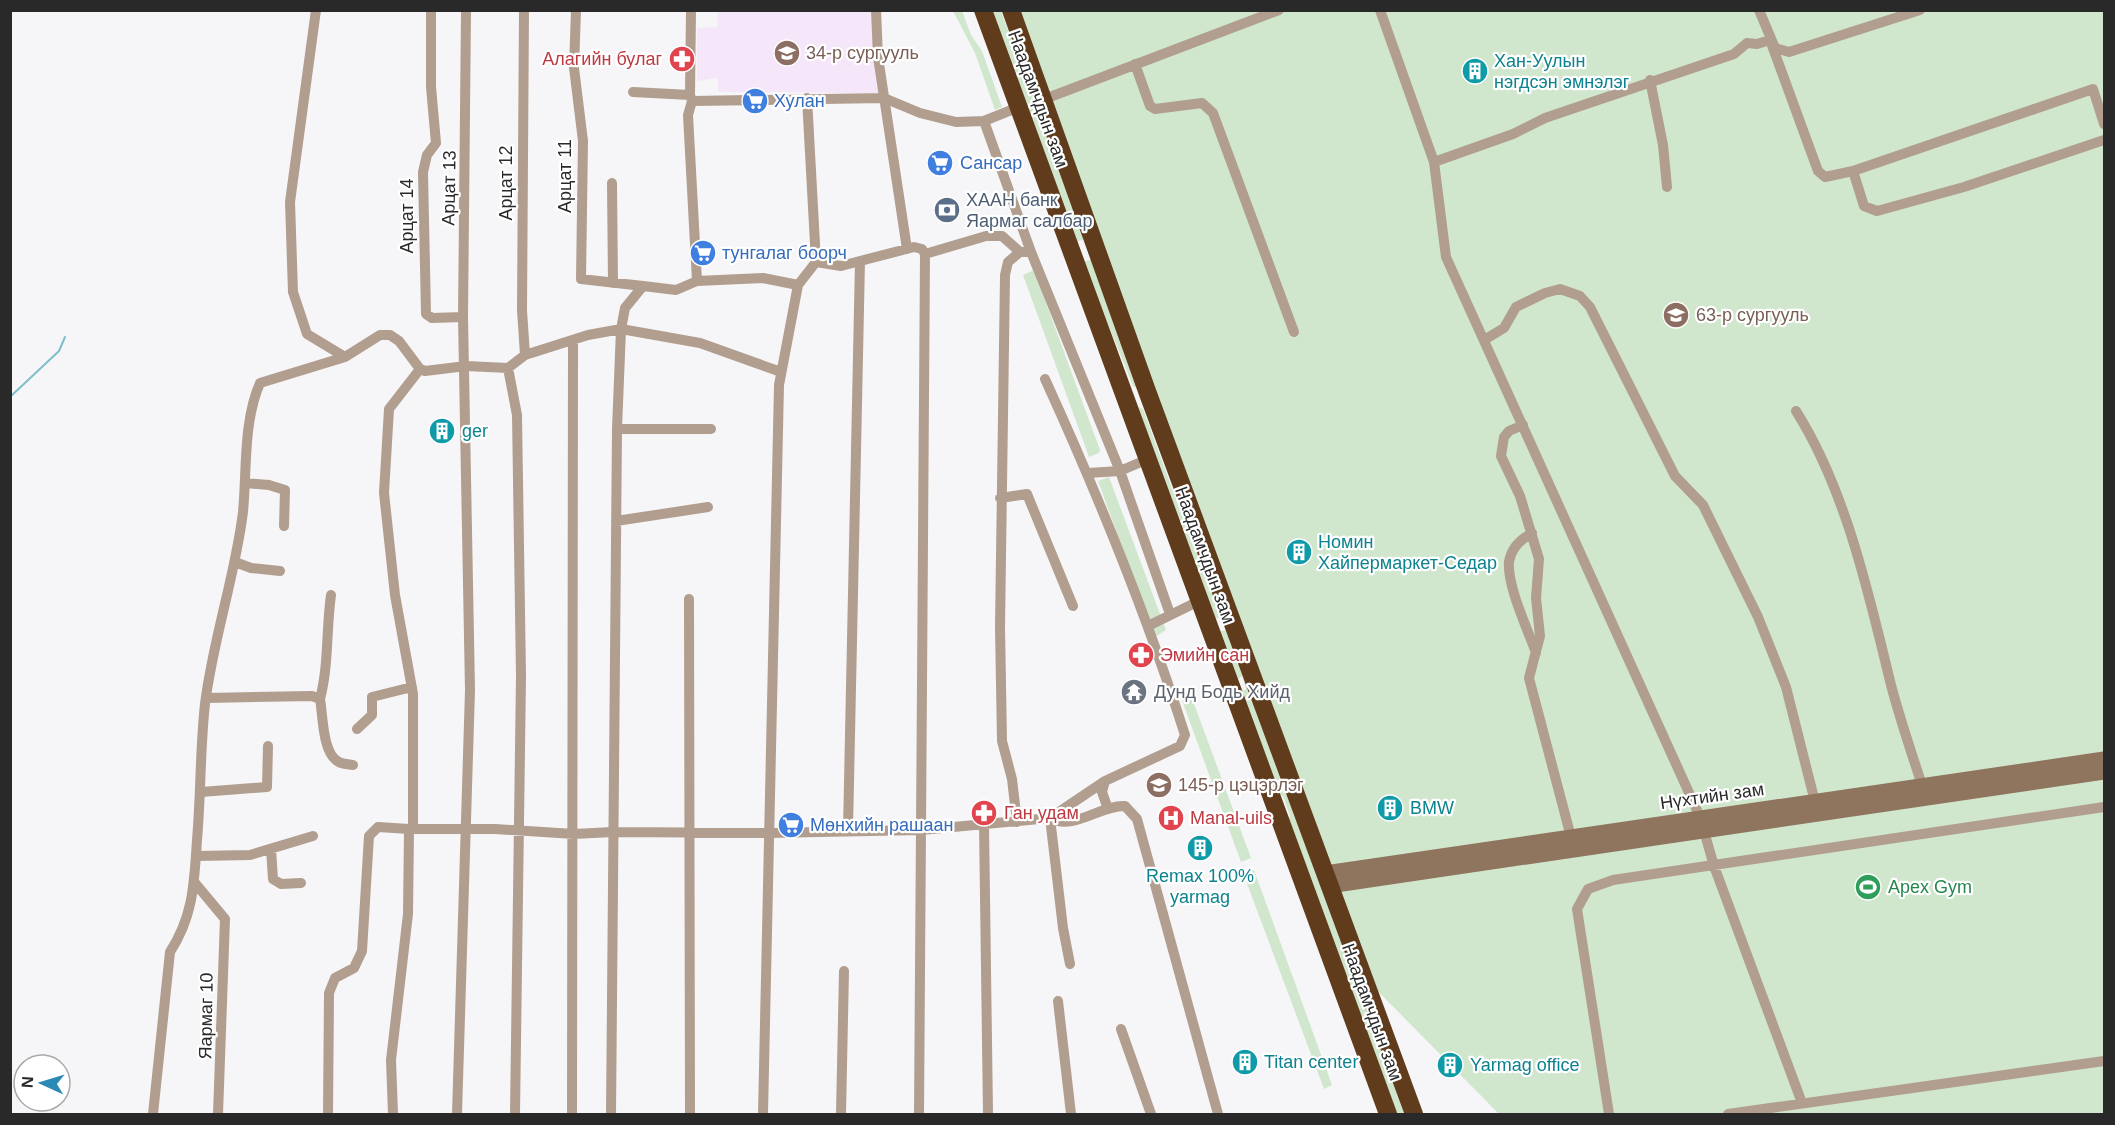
<svg xmlns="http://www.w3.org/2000/svg" width="2115" height="1125" font-family="Arial,sans-serif">
<style>
.education{fill:#f6e6f9}
.green{fill:#d0e7ce}
.lines{fill:none;stroke-linecap:round;stroke-linejoin:round}
.stream{stroke:#7ebfcc;stroke-width:2}
.street{stroke:#b19e8f;stroke-width:10}
.secondary{stroke:#8f745e;stroke-width:15}
.highway{stroke:#603c1c;stroke-width:18}
.labels{text-anchor:middle;dominant-baseline:central;stroke-width:4.5;stroke-linejoin:round;paint-order:stroke}
.education-label{font-size:18px;fill:#785e54;stroke:#fff;text-anchor:start}
.health-label{font-size:18px;fill:#be3a42;stroke:#fff;text-anchor:start}
.culture-label{font-size:18px;fill:#0d838f;stroke:#fff;text-anchor:start}
.street-label{font-size:18px;fill:#29292a;stroke:#fff}
.shop-label{font-size:18px;fill:#366cbe;stroke:#fff;text-anchor:start}
.service-label{font-size:18px;fill:#4e5e75;stroke:#fff;text-anchor:start}
.worship-label{font-size:18px;fill:#5b616d;stroke:#fff;text-anchor:start}
.leisure-label{font-size:18px;fill:#27864d;stroke:#fff;text-anchor:start}
</style>
<rect width="100%" height="100%" fill="#f6f6f8"/>
<path class="education" d="M718,11H873L879,93L718,92V78L697,81V28L717,27Z"/>
<path class="green" d="M953,11H962L971,35L982,51L1002,107L995,110L975,53Z
M990,11H1001L1085,239L1076,242Z
M1013,11H2104V1114H1499L1353,966L1407,1114H1394L1288,819L1290,816L1283,796L1279,794L1242,692L1246,689L1242,676L1237,680L1218,632L1226,630L1221,617L1215,619L1138,407L1143,409L1189,535L1204,567Z
M1092,259L1137,388L1133,386L1083,262Z
M1034,270L1100,450L1099,453L1089,457L1023,275Z
M1109,477L1166,630L1155,637L1098,481Z
M1190,693L1251,858L1241,862L1180,695Z
M1254,870L1332,1085L1324,1089L1243,873Z"/>
<g class="lines">
<path class="stream" d="M10,397L59,351L65,337"/>
<path class="street" d="M316,10L290,202L293,292L307,334L345,357
M431,10V87L436,143L427,155L423,172L426,314L432,318L463,317
M524,10L522,310L525,355
M576,10L574,68L583,141L581,279L643,286
M876,10L878,57L907,249
M1380,10L1434,162L1446,257L1700,817L1714,866L1802,1103
M1759,10L1775,48L1789,52L1920,10
M1135,64L1150,106L1155,109L1202,103L1213,113L1294,332
M1650,80L1663,145L1667,187
M633,92L690,95
M1042,100L1279,10
M692,101L884,98L920,113L956,122L984,121L1019,107
M984,121L1031,252L1120,471L1170,614
M1434,162L1513,134L1545,118L1734,54L1747,43L1757,44L1770,40L1818,171L1825,177L1853,171L2093,89L2104,124
M1853,171L1864,206L1877,211L1964,187L2104,140
M612,183L613,283
M925,254L986,236H1002L1020,252
M816,262L841,266L914,247L922,249L925,254
M697,281L763,278L798,285
M1484,340L1504,328L1516,307L1545,293L1560,289L1580,296L1590,307L1675,476L1703,505L1758,617L1786,687L1815,802
M508,368L517,415L521,676L515,1114
M1796,411C1846,490 1869,595 1891,685C1900,719 1911,752 1922,785
M1523,425L1509,431L1504,437L1501,456L1520,496L1539,559L1536,598L1540,636L1529,678L1571,837
M617,429H711
M1088,473L1120,471L1148,459
M246,483L269,485L285,490L284,526
M1000,498L1027,494L1073,606
M616,521L708,507
M1532,533C1521,539 1511,548 1509,562C1507,586 1528,630 1536,653
M235,562L251,568L280,571
M689,599L690,1114
M1148,626L1199,601
M206,698L312,696L320,699C323,714 322,754 339,762C342,764 349,764 353,765
M320,699C329,665 326,630 331,595
M357,729L372,715V697L412,687
M1105,781L1102,792L1108,809
M201,792L267,787L268,746
M1050,818C1074,831 1100,805 1125,806L1137,819L1218,1114
M1050,818L1063,928L1070,964
M1017,822L1012,779L1002,741L1000,627L1005,275L1008,262L1020,252H1031
M984,824L988,1114
M413,829H495L574,834L613,832L769,833L921,830L1050,818L1105,781L1180,746L1185,735C1146,613 1098,495 1045,379
M848,830L860,261
M271,849L273,879L281,884L301,883
M197,856L250,855L313,836
M195,883L225,919L218,1114
M1058,1001L1071,1114
M1121,1029L1151,1114
M153,1114L170,952C194,915 194,882 197,840C201,794 200,749 205,704C213,639 235,577 243,512C247,470 243,422 260,383L345,357L380,335H390L399,341L420,369L425,371L466,366L508,368L525,355L588,335L621,329L625,308L643,286L676,290L697,281L688,115L692,101L690,95L691,10
M328,1114L329,993L335,978L354,968L362,951L369,836L378,827L409,829
M393,1114L391,1060L408,914L409,829H413V694L395,595L384,493L389,409L420,369
M457,1114L470,690L463,317L466,10
M572,1114L573,342
M611,1114L617,429L621,329L700,343L781,372
M763,1114L779,385L798,285L816,262L807,98
M841,1114L844,971
M919,1114L925,254
M1609,1114L1577,909L1588,889L1613,880L2104,807
M1728,1114L2104,1061"/>
<path class="secondary" d="M1325,873L2104,759
M1329,886L2104,772"/>
<path class="highway" d="M983,10L1388,1114
M1011,10L1147,391L1414,1114"/>
</g>
<defs>
<symbol id="school-disc" viewBox="-11 -11 22 22"><circle r="9.5" fill="#8d6e63" stroke="#fff"/><path d="M0-5L7-2L0 1L-7-2ZM-4 1L0 2.5L4 1V4Q0 6-4 4Z" fill="#fff"/></symbol>
<symbol id="pharmacy-disc" viewBox="-11 -11 22 22"><circle r="9.5" fill="#e0444e" stroke="#fff"/><path d="M-2-6h4v4h4v4h-4v4h-4v-4h-4v-4h4Z" fill="#fff"/></symbol>
<symbol id="building-disc" viewBox="-11 -11 22 22"><circle r="9.5" fill="#0f9aa8" stroke="#fff"/><path d="M-4-6H4V6H1V3H-1V6H-4ZM-2.5-4.3h1.7v1.8h-1.7ZM.8-4.3h1.7v1.8H.8ZM-2.5-1h1.7V.8h-1.7ZM.8-1h1.7V.8H.8Z" fill="#fff"/></symbol>
<symbol id="supermarket-disc" viewBox="-11 -11 22 22"><circle r="9.5" fill="#3f7fe0" stroke="#fff"/><path d="M-6-5.5h2.5l.6 2H6L4.5 2H-2.5L-4.4-4H-6ZM-1.5 3.2a1.3 1.3 0 1 0 .1 0ZM3 3.2a1.3 1.3 0 1 0 .1 0Z" fill="#fff"/></symbol>
<symbol id="bank-disc" viewBox="-11 -11 22 22"><circle r="9.5" fill="#5c6f8a" stroke="#fff"/><path d="M-6-4H6V4H-6ZM0-2.3a2.3 2.3 0 1 0 0 4.6a2.3 2.3 0 1 0 0-4.6Z" fill="#fff"/></symbol>
<symbol id="temple-disc" viewBox="-11 -11 22 22"><circle r="9.5" fill="#6b7280" stroke="#fff"/><path d="M0-6L5-2H3V0L6.5 2.5H4V6H1.5V3h-3V6H-4V2.5H-6.5L-3 0V-2H-5Z" fill="#fff"/></symbol>
<symbol id="hospital-disc" viewBox="-11 -11 22 22"><circle r="9.5" fill="#e0444e" stroke="#fff"/><path d="M-5-5h3v3.5h4V-5h3V5h-3V1.5h-4V5h-3Z" fill="#fff"/></symbol>
<symbol id="stadium-disc" viewBox="-11 -11 22 22"><circle r="9.5" fill="#2e9e5b" stroke="#fff"/><path d="M0-5a6.5 5 0 1 0 0 10a6.5 5 0 1 0 0-10ZM-3.5-1.8h7v3.6h-7Z" fill="#fff"/></symbol>
</defs>
<g fill-rule="evenodd">
<use href="#school-disc" x="772" y="38" width="30" height="30"/>
<use href="#pharmacy-disc" x="667" y="44" width="30" height="30"/>
<use href="#building-disc" x="1460" y="56" width="30" height="30"/>
<use href="#supermarket-disc" x="740" y="86" width="30" height="30"/>
<use href="#supermarket-disc" x="925" y="148" width="30" height="30"/>
<use href="#bank-disc" x="932" y="195" width="30" height="30"/>
<use href="#supermarket-disc" x="688" y="238" width="30" height="30"/>
<use href="#school-disc" x="1661" y="300" width="30" height="30"/>
<use href="#building-disc" x="427" y="416" width="30" height="30"/>
<use href="#building-disc" x="1284" y="537" width="30" height="30"/>
<use href="#pharmacy-disc" x="1126" y="640" width="30" height="30"/>
<use href="#temple-disc" x="1119" y="677" width="30" height="30"/>
<use href="#school-disc" x="1144" y="770" width="30" height="30"/>
<use href="#building-disc" x="1375" y="793" width="30" height="30"/>
<use href="#pharmacy-disc" x="969" y="798" width="30" height="30"/>
<use href="#hospital-disc" x="1156" y="803" width="30" height="30"/>
<use href="#supermarket-disc" x="776" y="810" width="30" height="30"/>
<use href="#building-disc" x="1185" y="833" width="30" height="30"/>
<use href="#stadium-disc" x="1853" y="872" width="30" height="30"/>
<use href="#building-disc" x="1230" y="1047" width="30" height="30"/>
<use href="#building-disc" x="1435" y="1050" width="30" height="30"/>
</g>
<g class="labels">
<g class="education-label">
<text x="806" y="53">34-р сургууль</text>
<text x="1696" y="315">63-р сургууль</text>
<text x="1178" y="785">145-р цэцэрлэг</text>
</g>
<g class="health-label">
<text x="662" y="59" text-anchor="end">Алагийн булаг</text>
<text x="1160" y="655">Эмийн сан</text>
<text x="1004" y="813">Ган удам</text>
<text x="1190" y="818">Manal-uils</text>
</g>
<g class="culture-label">
<text x="1494" y="61">Хан-Уулын<tspan x="1494" dy="21">нэгдсэн эмнэлэг</tspan></text>
<text x="462" y="431">ger</text>
<text x="1318" y="542">Номин<tspan x="1318" dy="21">Хайпермаркет-Седар</tspan></text>
<text x="1410" y="808">BMW</text>
<text x="1200" y="876" text-anchor="middle">Remax 100%<tspan x="1200" dy="21">yarmag</tspan></text>
<text x="1264" y="1062">Titan center</text>
<text x="1470" y="1065">Yarmag office</text>
</g>
<g class="street-label">
<text transform="translate(1038 99) rotate(70)">Наадамчдын зам</text>
<text transform="translate(565 176) rotate(-90)">Арцат 11</text>
<text transform="translate(506 183) rotate(-90)">Арцат 12</text>
<text transform="translate(449 188) rotate(-89)">Арцат 13</text>
<text transform="translate(407 216) rotate(-90)">Арцат 14</text>
<text transform="translate(1205 555) rotate(70)">Наадамчдын зам</text>
<text transform="translate(1712 796) rotate(-8)">Нүхтийн зам</text>
<text transform="translate(1372 1012) rotate(70)">Наадамчдын зам</text>
<text transform="translate(206 1016) rotate(-89)">Яармаг 10</text>
</g>
<g class="shop-label">
<text x="774" y="101">Хулан</text>
<text x="960" y="163">Сансар</text>
<text x="722" y="253">тунгалаг боорч</text>
<text x="810" y="825">Мөнхийн рашаан</text>
</g>
<g class="service-label">
<text x="966" y="200">ХААН банк<tspan x="966" dy="21">Яармаг салбар</tspan></text>
</g>
<g class="worship-label">
<text x="1154" y="692">Дунд Бодь Хийд</text>
</g>
<g class="leisure-label">
<text x="1888" y="887">Apex Gym</text>
</g>
</g>
<rect width="2115" height="1125" fill="none" stroke="#29292a" stroke-width="24"/>
<g transform="translate(42 1083) rotate(274)"><circle r="28" fill="#ffffff" stroke="#a9a9aa" stroke-width="1.5"/>
<path d="M0-4.5L10 22L0 15L-10 22Z" fill="#2b89b5"/>
<text y="-9" font-size="16" font-weight="bold" text-anchor="middle" fill="#29292a">N</text>
</g>
</svg>
